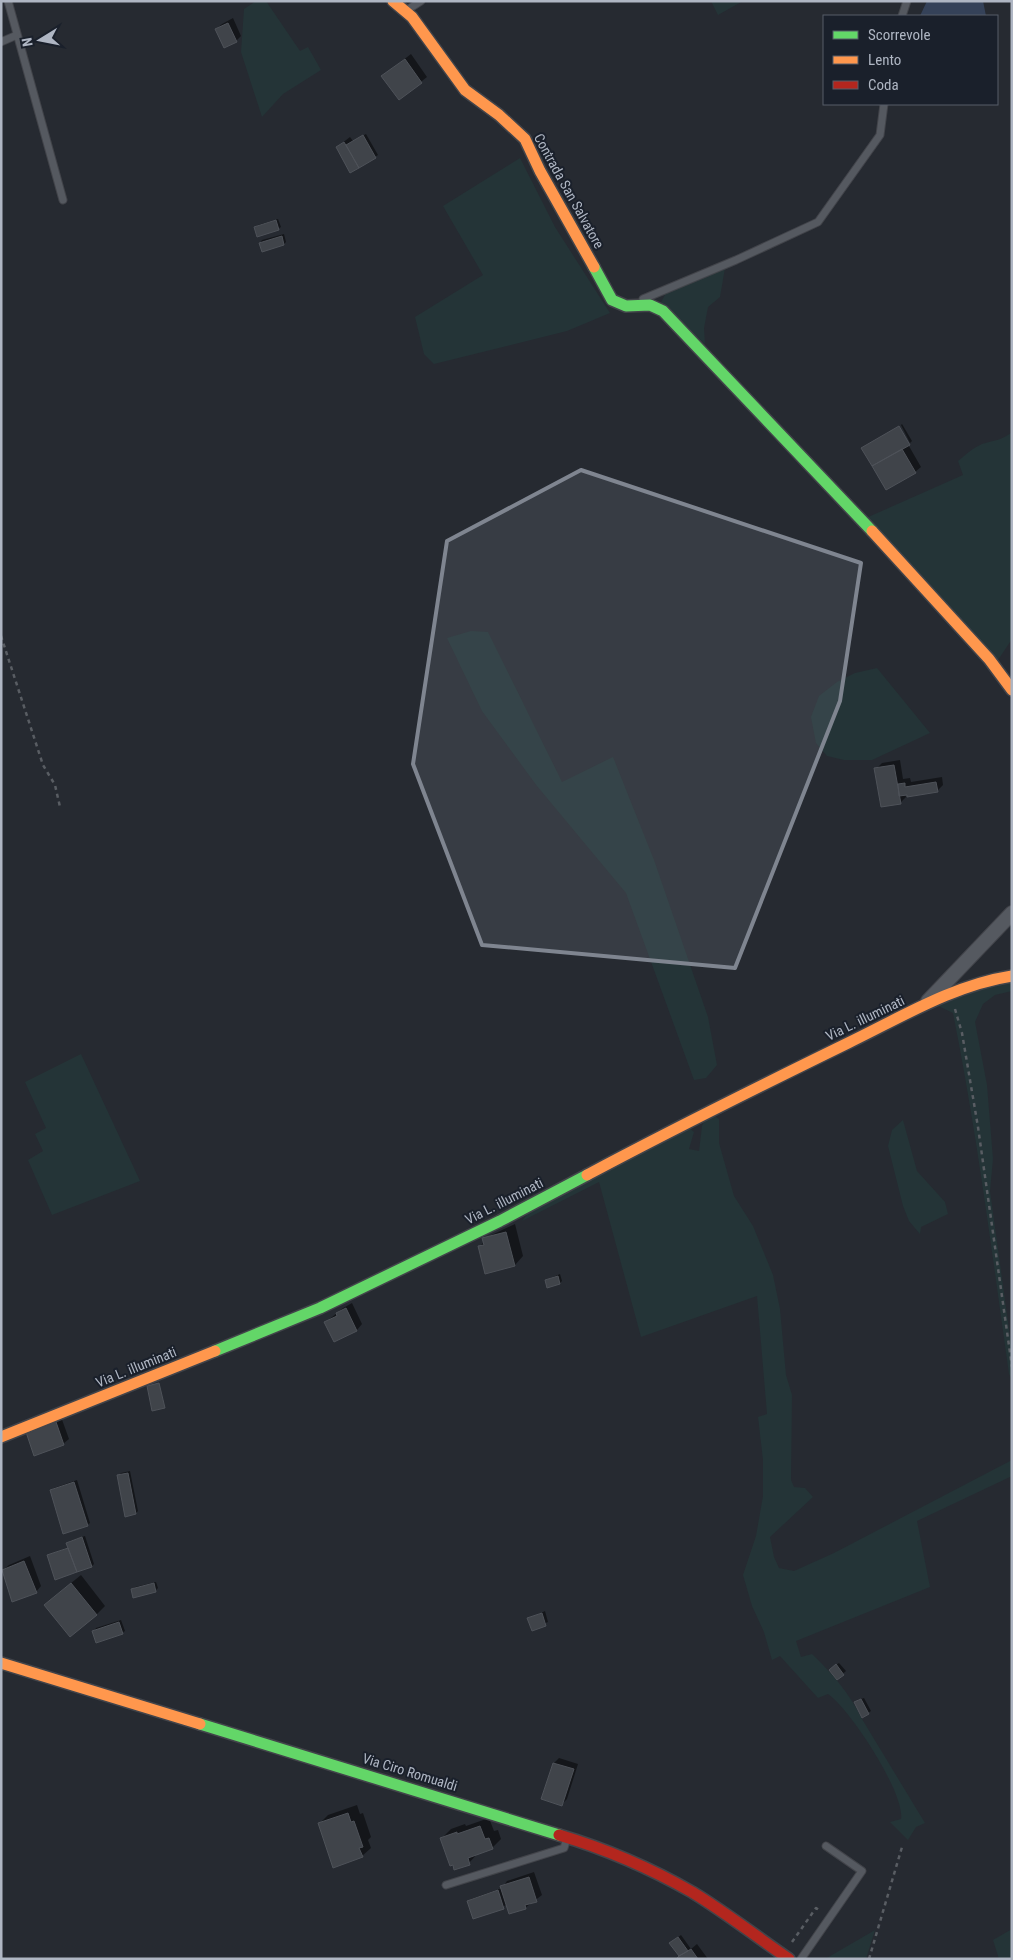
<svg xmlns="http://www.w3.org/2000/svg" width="1013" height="1960" font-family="'Roboto Condensed',sans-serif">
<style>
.green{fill:#243437}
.water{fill:#354259}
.shadow{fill:#0007}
.building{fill:#40444a;stroke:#4e5259}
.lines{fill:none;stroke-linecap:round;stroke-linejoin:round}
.lane-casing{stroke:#42444a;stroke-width:9}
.street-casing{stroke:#42444a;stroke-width:16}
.fast-casing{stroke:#42444a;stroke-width:14}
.slow-casing{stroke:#42444a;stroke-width:14}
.jam-casing{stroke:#42444a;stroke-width:14}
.path{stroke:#595d63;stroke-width:2.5;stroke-dasharray:4 4;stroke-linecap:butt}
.lane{stroke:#555960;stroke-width:7}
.street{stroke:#555960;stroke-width:14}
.fast{stroke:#63d668;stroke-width:11}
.slow{stroke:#ff974d;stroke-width:11}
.jam{stroke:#b3261e;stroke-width:11}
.marked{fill:#7f8590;fill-opacity:0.2;stroke:#7f8590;stroke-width:4;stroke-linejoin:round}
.labels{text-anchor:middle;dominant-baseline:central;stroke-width:4;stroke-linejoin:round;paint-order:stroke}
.street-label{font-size:14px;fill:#afb6c3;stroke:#1a202b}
</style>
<rect width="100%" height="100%" fill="#262a31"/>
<path class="green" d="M256,1H266L300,51L308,47L321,70L283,94L262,117L241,52L244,9Z
M711,1H743L718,15Z
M520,158L555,227L610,313L567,331L434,364L424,354L415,317L483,275L443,206Z
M725,268L720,297L708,307L704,328L705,344L660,304L666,293Z
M1012,432V639L998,660L866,518L963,475L958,461C965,455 973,448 982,444C994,440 1001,441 1012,432Z
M471,631L488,632L562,782L613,757L654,860L708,1017L717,1065L706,1078L694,1080L626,893L537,786L482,711L447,638Z
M877,668L930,733L872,760H844L827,756L816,743L811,717L819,696L837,682L855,673Z
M1012,978V991L995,995L983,1004L975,1022L987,1085L993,1159L990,1191L1012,1351V1380L1009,1374C992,1253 977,1133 953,1013L936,1005Z
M81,1054L140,1181L52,1215L28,1160L43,1151L35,1134L46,1128L25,1082Z
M715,1116L719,1119V1143L734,1196L753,1226L773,1275L780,1309L786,1375L792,1395L791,1480L794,1487L805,1488L813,1497L770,1537L774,1557L779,1568L794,1571L834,1553L1012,1460V1476L917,1521L930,1587L796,1641L801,1657L812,1654C832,1673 850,1694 862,1719L925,1823L916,1827L908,1840L890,1822L901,1819C905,1793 850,1709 828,1694L818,1698L780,1656L772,1660L764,1632L752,1606L743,1575L756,1536L763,1496V1460L758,1417L767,1414L757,1296L641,1337L599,1182L522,1221L532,1208L688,1127L694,1132L689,1149L699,1151L702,1126L705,1119Z
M903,1120L917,1171L945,1202L948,1214L921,1227L920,1234L909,1221L903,1206L888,1146L892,1130Z
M1012,1929V1959H999L993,1940Z
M875,1930L866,1959H825Z"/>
<path class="water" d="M927,1H983L986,16H920Z"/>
<path class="shadow" d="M233,18L241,36L236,41L216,29L222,24Z
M411,54L427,77L399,99L389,71Z
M366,134L378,155L351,171L337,147L350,137L353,141Z
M278,219L281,227L278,229L256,227L258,225Z
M284,234L286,242L284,244L260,243L262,240Z
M902,424L912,441L910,443L901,425Z
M898,427L921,467L915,472L863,448Z
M900,760L903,779L910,778L911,782L942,777L943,785L937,791L905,794L906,797L900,803L876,769L882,763Z
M515,1224L523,1256L515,1265L479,1247L484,1242L483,1239Z
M560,1274L562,1281L560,1283L546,1280Z
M352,1303L362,1324L357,1330L335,1341L326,1322L343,1308Z
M60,1414L69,1439L63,1444L34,1454Z
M130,1471L138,1511L136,1513L126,1515L118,1476L121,1473Z
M77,1480L90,1523L87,1525L51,1490L54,1488Z
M85,1536L94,1564L92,1566L56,1578L48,1555L69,1547L68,1543L70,1541Z
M30,1556L41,1586L36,1592L3,1570L9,1565Z
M81,1575L105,1606L96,1615L54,1597Z
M156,1582L158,1588L155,1591L132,1590L135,1587Z
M545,1611L548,1622L532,1629L529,1619Z
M121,1620L125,1631L122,1633L94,1631L96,1628Z
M839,1663L846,1671L837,1679L833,1667Z
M864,1698L871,1711L868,1713L858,1700Z
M559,1758L578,1764L567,1799L561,1805L554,1763Z
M357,1805L360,1814L363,1813L371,1837L368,1840L371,1848L362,1856L319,1824L328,1815Z
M489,1818L494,1831L498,1830L501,1839L492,1848L478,1853L469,1863L442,1838L451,1829L465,1824L466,1826Z
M534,1872L542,1895L525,1908L507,1904L503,1907L468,1901L471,1899L502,1888L507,1881Z
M681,1935L691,1949L697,1944L708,1959H677L680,1956L673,1941Z"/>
<path class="building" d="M228,23L237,42L224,48L215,29Z
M405,59L422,83L399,100L381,76Z
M363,135L376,158L359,168L346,145Z
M344,142L359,168L350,173L336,147Z
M276,220L279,230L257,237L254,227Z
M282,236L284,245L262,252L259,243Z
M899,426L910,445L872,466L861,448Z
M902,449L916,473L886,490L872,466Z
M894,765L901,804L881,807L874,768Z
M936,782L938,792L907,797V795L899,796L898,784L905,783V787Z
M506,1232L515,1266L485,1274L478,1246L484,1245L482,1238Z
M558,1276L560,1284L547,1288L545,1280Z
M346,1308L357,1331L334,1342L324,1322L337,1316L336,1313Z
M159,1383L165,1408L152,1411L147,1386Z
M55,1419L64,1445L34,1456L25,1429Z
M128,1473L136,1514L125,1517L117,1475Z
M74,1482L88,1526L63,1534L50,1490Z
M82,1537L92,1567L77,1572L66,1543Z
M68,1548L77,1572L55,1580L47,1555Z
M24,1561L37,1593L12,1602L2,1570Z
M71,1583L97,1615L70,1637L44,1605Z
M154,1583L156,1592L133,1598L131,1589Z
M542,1613L546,1626L532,1631L527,1618Z
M119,1622L123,1634L96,1643L92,1631Z
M836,1664L844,1675L837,1680L829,1670Z
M861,1699L869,1714L862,1718L854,1702Z
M553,1763L574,1769L562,1806L541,1799Z
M348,1813L351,1822L354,1821L363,1847L359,1848L363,1857L333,1868L318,1823Z
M480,1826L485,1839L489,1838L493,1849L468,1858L470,1865L454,1870L453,1865L450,1866L440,1838L457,1832V1834Z
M529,1877L537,1902L525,1905L526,1909L509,1914L500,1886Z
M498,1890L504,1909L473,1919L467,1901Z
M678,1937L688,1951L679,1956L669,1943Z
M691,1949L698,1959H676L679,1956Z"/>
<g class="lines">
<defs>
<path id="lane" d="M8,1L63,200
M407,10L421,1
M902,16L907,1
M1,42L17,35
M643,299L736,260L818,222L880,135L884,104
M446,1885L564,1848L567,1838
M801,1959L862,1871L826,1846"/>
<path id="street" d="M928,1001L1012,913"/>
<path id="fast" d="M594,267L612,300L626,306L650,305L663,311L872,531
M215,1351L320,1308L500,1221L587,1175
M200,1724L559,1835"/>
<path id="slow" d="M393,1L412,17L465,90L499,115L525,139L540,171L594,267
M872,531L989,659L1012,690
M587,1175C673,1129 760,1086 848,1043C900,1018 953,985 1012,976
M1,1437L215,1351
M1,1663L200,1724"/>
<path id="jam" d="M559,1835C606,1849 650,1868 692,1892C725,1912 757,1937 789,1959"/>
</defs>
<use href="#lane" class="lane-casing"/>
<use href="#street" class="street-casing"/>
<use href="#fast" class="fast-casing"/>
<use href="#slow" class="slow-casing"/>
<use href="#jam" class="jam-casing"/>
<path class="path" d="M1,636L43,765L55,785L60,807
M955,1009L962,1033L978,1127L1012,1367
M792,1942L816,1908L821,1911
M869,1959L902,1847"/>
<use href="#lane" class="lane"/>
<use href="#street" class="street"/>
<use href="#fast" class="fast"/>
<use href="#slow" class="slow"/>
<use href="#jam" class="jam"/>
</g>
<path class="marked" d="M581,470L861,563L840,701L735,968L482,945L413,764L447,541Z"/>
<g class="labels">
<g class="street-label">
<text transform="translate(569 191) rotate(61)">Contrada San Salvatore</text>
<text transform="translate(865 1018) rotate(-26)">Via L. illuminati</text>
<text transform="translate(504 1201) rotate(-27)">Via L. illuminati</text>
<text transform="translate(136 1367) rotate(-22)">Via L. illuminati</text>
<text transform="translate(410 1772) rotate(17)">Via Ciro Romualdi</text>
</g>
</g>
<rect width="1013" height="1960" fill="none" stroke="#afb6c3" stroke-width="5"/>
<rect x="823" y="15" width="175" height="90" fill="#1a202b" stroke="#565c68"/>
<rect x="833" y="31" width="25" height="8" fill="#63d668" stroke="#565c68"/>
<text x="868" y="40" font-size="15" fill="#afb6c3">Scorrevole</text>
<rect x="833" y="56" width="25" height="8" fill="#ff974d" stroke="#565c68"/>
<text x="868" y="65" font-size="15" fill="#afb6c3">Lento</text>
<rect x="833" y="81" width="25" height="8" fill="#b3261e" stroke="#565c68"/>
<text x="868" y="90" font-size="15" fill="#afb6c3">Coda</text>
<g transform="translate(40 40) rotate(260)" stroke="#1a202b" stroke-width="4" paint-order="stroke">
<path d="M0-4L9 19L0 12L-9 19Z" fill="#afb6c3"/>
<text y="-8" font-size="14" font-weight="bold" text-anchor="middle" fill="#afb6c3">N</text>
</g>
</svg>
